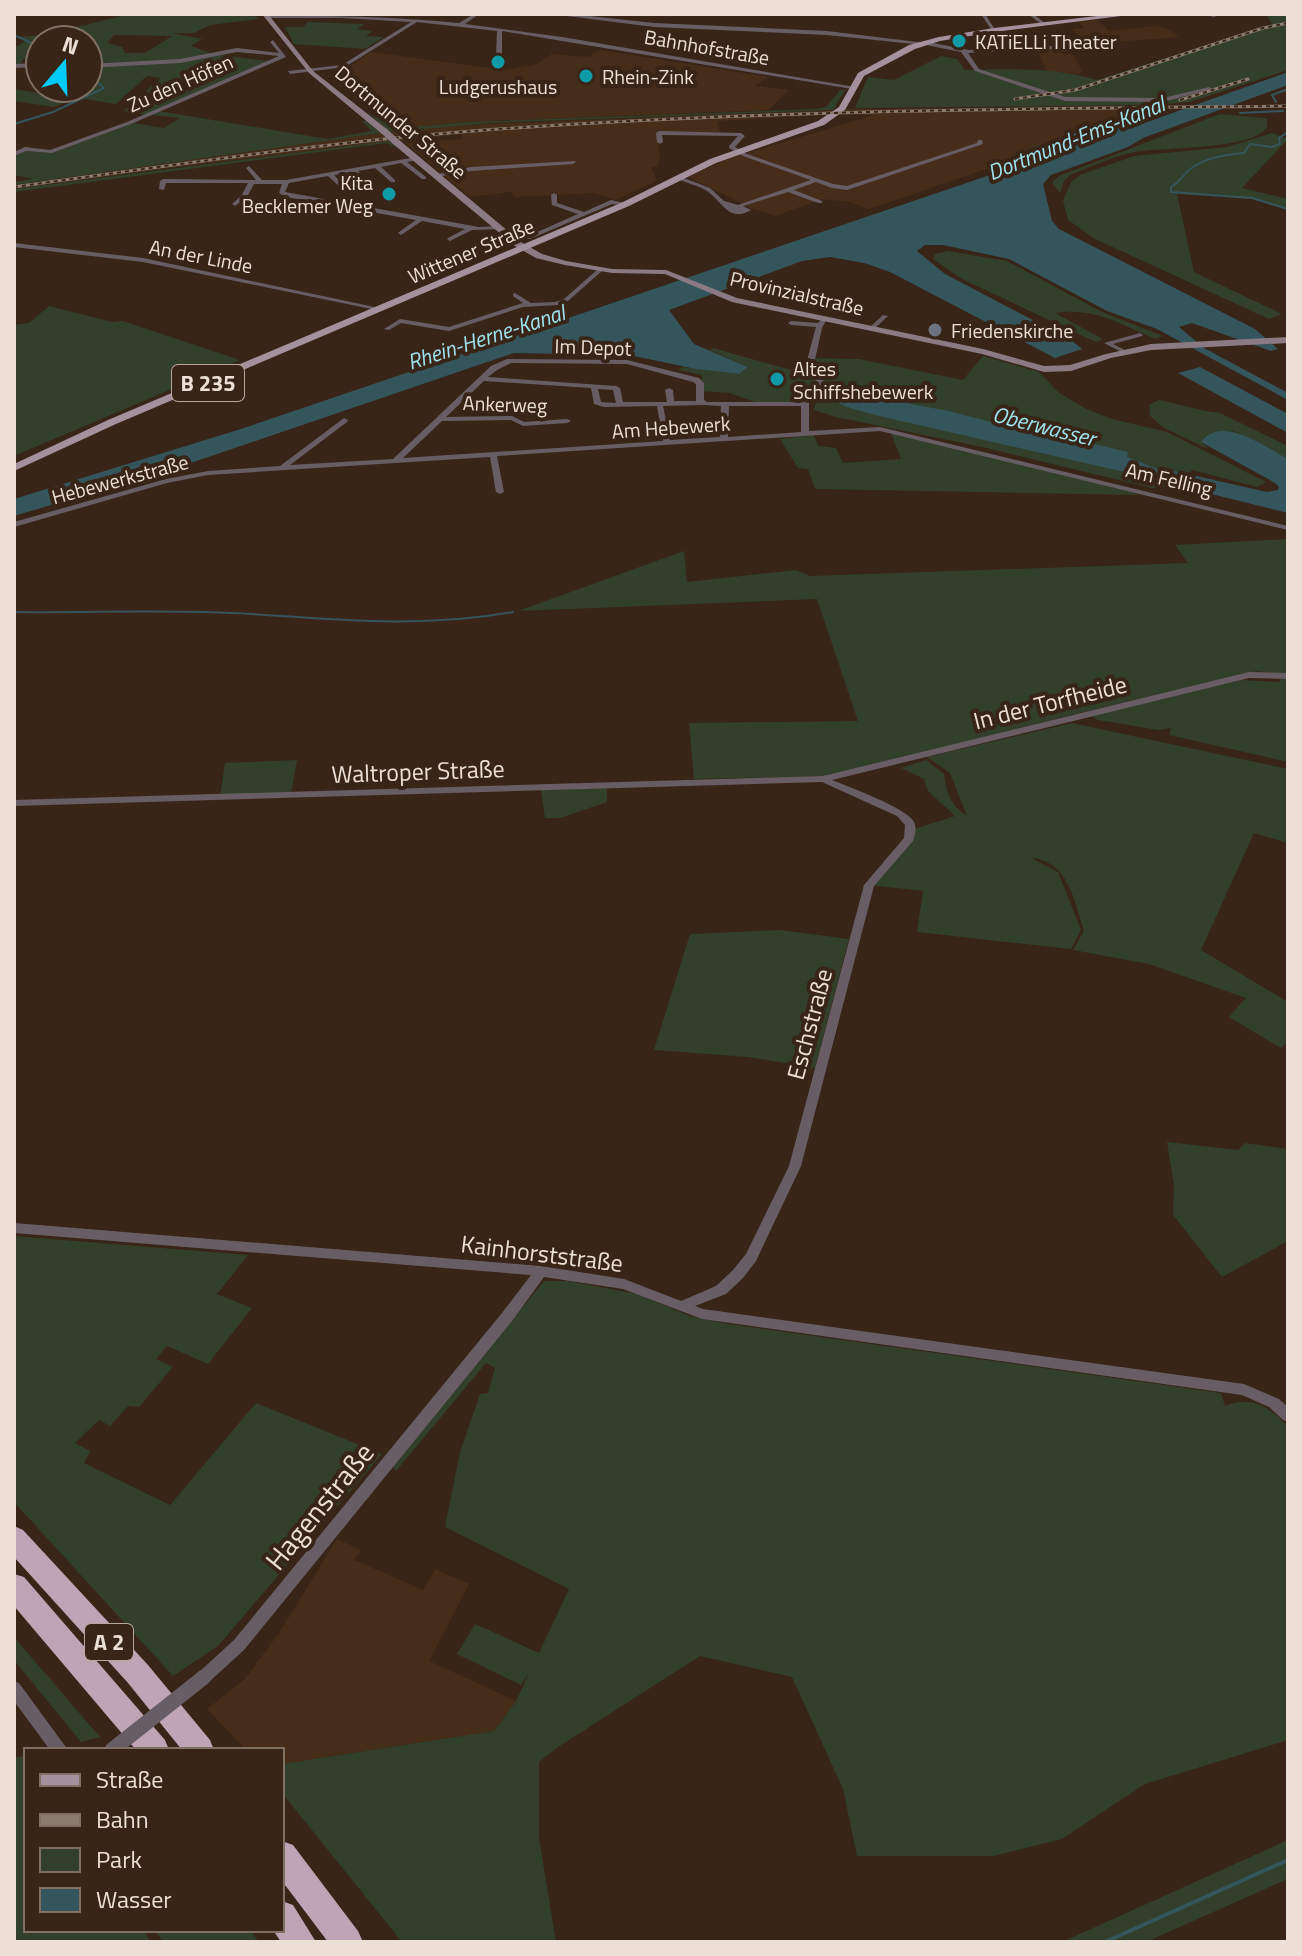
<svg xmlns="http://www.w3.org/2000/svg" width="1302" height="1956" font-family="'Titillium Web',sans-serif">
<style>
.built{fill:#462d1a}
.green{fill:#323f2a;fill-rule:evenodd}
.water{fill:#34555c}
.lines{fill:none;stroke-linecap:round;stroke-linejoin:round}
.stream-far1{stroke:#34555c;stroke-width:2}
.stream{stroke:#34555c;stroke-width:4}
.minor{fill:#685d64;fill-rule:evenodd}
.tertiary{fill:#685d64;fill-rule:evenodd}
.secondary{fill:#8b7a84;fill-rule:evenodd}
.primary{fill:#a5909e;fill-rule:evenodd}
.motorway{fill:#bea4b4;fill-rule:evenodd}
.rail-casing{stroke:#8c7c70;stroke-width:3}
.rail{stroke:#382517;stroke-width:2;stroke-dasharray:4;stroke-linecap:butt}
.minor-bridge{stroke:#685d64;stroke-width:15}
.secondary-bridge{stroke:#8b7a84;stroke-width:7}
.culture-dot{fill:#0f9aa8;stroke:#382517;stroke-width:3}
.worship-dot{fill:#6b7280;stroke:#382517;stroke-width:3}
.labels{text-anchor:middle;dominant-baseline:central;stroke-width:8;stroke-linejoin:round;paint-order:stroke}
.far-poi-label{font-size:20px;fill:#ecdfd6;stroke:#382517;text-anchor:start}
.far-street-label{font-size:20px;fill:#ecdfd6;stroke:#382517}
.far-water-label{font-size:22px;font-style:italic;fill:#9de2ee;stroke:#382517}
.shield{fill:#382517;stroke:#b6a79d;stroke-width:2}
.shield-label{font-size:22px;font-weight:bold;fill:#ecdfd6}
.street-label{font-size:24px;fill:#ecdfd6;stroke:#382517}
.near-street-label{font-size:28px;fill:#ecdfd6;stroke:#382517}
</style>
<rect width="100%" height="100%" fill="#382517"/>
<path class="built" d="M1097,20L1110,31L1154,26L1166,28L1179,37L1088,44L1072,29L1084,28L1078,22Z
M1058,47L1062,54L1074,55L1082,71L1079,74L1046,71L1037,49Z
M600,50L768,77L755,86L788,90L769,110L468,122L404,128L391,126L331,79L371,52L504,70L537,64L552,54L588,57Z
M1183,106L1161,109L1163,114L1144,120L1106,121L1026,150L1023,159L1013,163L1007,162L869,209L850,202L822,199L775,216L753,209L688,177L730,158L875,115H840L847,109L1153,107L1155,109Z
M833,110L826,115L717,121L720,132L657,133L660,156L657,166L651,167L657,181L615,200L595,193L514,197L511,192L470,197L405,142L463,139L462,134L201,164L14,189V185L380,133L463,125Z
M337,1539L361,1550L354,1560L423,1590L435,1569L469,1584L429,1661L516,1701L494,1731L282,1764V1750H246L207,1709L245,1679L279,1633Z"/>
<path class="green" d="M98,14L120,17L125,14L255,16L259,19L210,25L194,33H172L202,39L191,46L213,54L269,61L146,115L124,111L161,78L147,76L116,104L84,99L101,89L54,107L14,101V89L44,94L57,88H88V40H40V59L24,58L20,65H14V48L25,41L16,37L44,35L118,17ZM114,35L172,36L145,53H125L122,47L107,43Z
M1261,14H1288V70L1189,102L1154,105L855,108L868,77L894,80L941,56L957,59L965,70C1004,69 1055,67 1097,80L1272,24L1268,17Z
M307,22L365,24L357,29L372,31L366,36L384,37L365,49L294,44L285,27H304Z
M840,90H845L833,110L490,123L390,132L367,112L391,126L404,128L468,122L816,109L826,107Z
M159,111L327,139L372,131L362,121H366L380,133L14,185V182L33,179L14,175V155L25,151L52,153L134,123L164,128L180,118L152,115Z
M1220,114L1264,118L1267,119V127C1254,150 1162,147 1135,152C1113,156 1091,167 1070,175L1064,181L1060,193L1052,182L1059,176Z
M1272,133L1288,139L1242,188L1288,199V210L1253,199L1177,194L1194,272L1282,314L1269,319L1095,239L1068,220L1063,201L1071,182L1080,175L1134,156L1227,147Z
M389,141L399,149L387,143L14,192V189Z
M948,251L1007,261L1102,312L1163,336L1156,339C1118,324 1097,307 1055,313L1103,339L1096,342L962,279L933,259L935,254Z
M49,306L112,322L123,321L240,360L14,456V325L29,323Z
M713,348L798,372L806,358L859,359L963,380L983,356L1039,372L1058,392L1084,408L1112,419L1167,432L1266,482L1257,487L1192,470L1189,473L1182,472L1169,487L1152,488L982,447L836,417L814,410L817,398L809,391L795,395L789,403L755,402L730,393L701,391L702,375L679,370L682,367L739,374L748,367L710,350Z
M1159,400C1171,402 1212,414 1218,412L1288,446V459L1233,431L1202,444L1208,447L1206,448L1164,428L1150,416L1149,405Z
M891,433L1136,492L1137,495L815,489L808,469L798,468L780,439L814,435L818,446L836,448L843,463L901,459Z
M1288,539V675L1257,671L1059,718L840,776L694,779L689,723L858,721L817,599L518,611L684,551L687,582L796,570L810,576L1188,563L1175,545Z
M1281,678L1288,679V762L1169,735L1171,728L1158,730L1098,720L1090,715L1241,680L1279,682Z
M1072,723L1288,769V843L1254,833L1201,950L1288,1002V1041L1281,1048L1229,1017L1246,998L1149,964L1073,950L1084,931C1074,901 1068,860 1031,858L1058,872L1081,930L1071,949L917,932L923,891L869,885L914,829L955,816L928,791L924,779L901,768L926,760L944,774C946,792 951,806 967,816L950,773L927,757Z
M297,760L291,794L220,797L225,763Z
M607,788V802L560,818H545L541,790Z
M779,930L849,939L815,1068L748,1057L654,1050L690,934Z
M1167,1142L1238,1150L1245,1143L1288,1149V1241L1222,1277L1173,1215L1174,1186Z
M14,1236L248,1255L217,1294L252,1308L208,1364L167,1346L156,1359L173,1367L139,1407L128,1406L110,1426L99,1420L75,1443L90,1451L84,1463L170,1505L256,1403L382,1454L218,1646L173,1676L14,1502Z
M544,1281H568L637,1294L690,1316L728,1324L1221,1393L1225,1406C1253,1395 1269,1407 1288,1427V1740L1145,1784L1062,1839L994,1856H857L843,1789L792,1677L700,1656L558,1747L539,1762V1838L556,1942H402L282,1793V1764L494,1731L516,1701L529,1673L521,1685L457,1654L475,1624L539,1653L569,1589L445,1527L460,1452L480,1394L488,1393L495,1368L486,1363L396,1471L392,1466Z
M14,1637L100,1737L81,1742L14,1660Z
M26,1756V1930H143L151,1942H14V1757Z
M1288,1840V1879L1146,1942H1062Z
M155,1930H250L259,1942H163Z"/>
<path class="water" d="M1288,72V85L1143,138L1128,147L1051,175L1043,184L1052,221L1059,229L1255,329L1278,349L1271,351L1192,323L1179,327L1204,348L1288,393V400L1157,329L1107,311L1009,259L943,245H925L917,251L945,274L1071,340L1082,349L1055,358L890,272L864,263L830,257L802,261L669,310L694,344L748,367L739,374L696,369L629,355L514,353L173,469L14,516V499L244,428L990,175L1026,160L1027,150L1106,122H1147Z
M1200,367L1288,414V433L1178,373Z
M808,385L949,411L1074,444L1082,441L1128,452L1127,457L1165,472L1170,470L1267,492L1278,490L1279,487L1275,483L1201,442C1222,414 1265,447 1288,459V513L1159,481L1162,476L1150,473L1146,477L875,415L847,407L805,388Z"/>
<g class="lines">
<path class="stream-far1" d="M14,35L40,47
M40,48L34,57L40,59
M1276,102L1272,95L1288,89
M1240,113L1283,111
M14,124L53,112L104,88L88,74
M1288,132L1279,138L1280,144L1272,147L1250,144L1244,153C1225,155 1205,157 1189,170C1182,176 1180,182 1171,187V192L1252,198L1288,209
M14,612C93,613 173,609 252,614C340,620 425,628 513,612"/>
<path class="stream" d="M1105,1942L1288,1860"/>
<path class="minor" d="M474,14H479L465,24L562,37L855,87L852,89L502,31V55L499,57L496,55L497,31L417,22L345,67L290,74L288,71L342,65L411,22L342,18H269L267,17L269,16C333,15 396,17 459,23Z
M981,14H985L996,31H992Z
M1028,14H1033L1045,23L1041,24Z
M1216,14H1227L1213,17L1211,16Z
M273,40L286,57L131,124L52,153L26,151L14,156V152L25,147L50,150L127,122L279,56L237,52L180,63L88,68V64L180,59L237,48L279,53L270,42Z
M923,41L969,50L1093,44L1091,47L968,53L979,69L1065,97L1163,98L1209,87L1212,89L1163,102L1065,101L975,71L961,52L921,44Z
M40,63V67L14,68V64Z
M659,131L741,133L745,136L735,147L747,154L833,184L847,186L977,143L978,140H982L983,144L847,190L832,188L816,182L794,190L822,201V203H818L788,192L743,206L751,210C729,223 723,202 707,191C698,185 685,183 676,178L681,177L710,188L724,201L738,205L811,180L743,156L729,148V146L738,136L662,135L663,142L660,144L657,142L656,133Z
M416,157L419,159L418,160L407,162L426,177V179H422L401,163L381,167L395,180V182H391L375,168L358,171L372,185V187H368L352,172L334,175L348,189V191H344L328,176L289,183L285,192L479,227L499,226L501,227V229L472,230L450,241L447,239L448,238L465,229L422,221L401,235L398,233L399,232L416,220L286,197L279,193L282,184H254L247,197L235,206L232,204L242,195L248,183H166L164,190L159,189L160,181L163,179L256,180L246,168L249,166L262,180H286Z
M575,161L576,162L573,164L471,171L436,177L433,175L471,167Z
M554,193L557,195V203L584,212L611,200L629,204L626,206L612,204L530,239H526V237L578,214L552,205L551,195Z
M14,243L143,258L384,309L381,311L143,262L14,247Z
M598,269L603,270L568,301L558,305L523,307L449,331L401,323L389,330L384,329L400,319L449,327L523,303L513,296V294L515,293L531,303L555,302L564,299Z
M883,315L888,316L874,329H870V327Z
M822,318L827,319L822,328L814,364L825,378L820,387H817L813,385L817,378L806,364L816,327L791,325L788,323L791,321L818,323Z
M1140,333L1143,335L1142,336L1113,344L1127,351V353H1123L1104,343Z
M507,359L627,360L699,378L704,383V400L707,402H801L806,391L810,389L814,391L809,399V431L880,427L1288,526V530L880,431L497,456L504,492L500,494L496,492L490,457L208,475L167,483L14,527V522L166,479L208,471L280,466L344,418L348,420L347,422L290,465L393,459L491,366ZM511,363L627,364L693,382L696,384V401H674L673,390L669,388L665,390L667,402H623L620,388L616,386L488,377L497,370ZM484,381L591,388L594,404L604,407L657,406L663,441L403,458L442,421L511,420L523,426L567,423L571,421L567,419L524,422L512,416L446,417ZM598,389L613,390L616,403L601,402ZM703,405L721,406L720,437L670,440L663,406ZM729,406H801V432L728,437Z
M1249,672L1288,673V679L1249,678L832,780C849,787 907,808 914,822C917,829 915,835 913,841L874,886L801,1166L756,1261L743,1278L726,1294L695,1306L703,1309L1244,1384L1279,1399L1288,1407V1422L1283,1420L1269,1407L1242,1395L702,1319L623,1289L544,1277L512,1321L244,1650L209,1682L204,1684L199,1682L196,1677L199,1672L234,1640L502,1313L531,1275L14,1233V1223L541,1266L624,1279L681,1301L716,1286L733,1270L746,1254L789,1166L864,885L904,838L905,825L897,816L822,782L14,806V800L823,776Z
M14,1681L19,1683L68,1750H50L14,1701Z"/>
<path class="tertiary" d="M551,14H571L654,23L827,31L926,43L923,45L827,35L654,27Z"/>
<path class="secondary" d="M262,14H268L313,71L388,130V134H382L309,73Z
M392,139H398L521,242L542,254L566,261L612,269L666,270L737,298L983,349L1044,366L1070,365L1106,354L1151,344L1288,337V343L1151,350L1111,358L1071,371L1044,372L982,354L732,302L665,274L612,273L565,265L536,258L515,246L392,143Z"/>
<path class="primary" d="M1114,14H1137L994,32L940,41L915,49L864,76L845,110L824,125L716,163L629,206L116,424L14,471V464L108,420L623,202L710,159L818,121L839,107L858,73L909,45L939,37L994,28Z"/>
<path class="motorway" d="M14,1526L23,1530L148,1665L210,1740L214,1750H182L128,1683L14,1557Z
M14,1574L24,1577L165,1740L169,1750H136L14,1606Z
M282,1841L293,1845L358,1931L363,1942H328L282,1881Z
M282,1901L293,1905L316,1942H281L273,1930H282Z"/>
<defs>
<path id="rail" d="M1015,99L1075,90L1263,28L1288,23
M1180,100L1248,79
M14,187C167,166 319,143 473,131C744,110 1016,109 1288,106"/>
</defs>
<use href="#rail" class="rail-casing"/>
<use href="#rail" class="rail"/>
<path class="minor-bridge" d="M112,1750L204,1677"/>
<path class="secondary-bridge" d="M385,132L395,141"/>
</g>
<g class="culture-dot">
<circle cx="959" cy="41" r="8"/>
<circle cx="498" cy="62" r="8"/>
<circle cx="586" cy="76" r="8"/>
<circle cx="389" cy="194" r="8"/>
<circle cx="777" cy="379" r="8"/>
</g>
<circle class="worship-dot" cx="935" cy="330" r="8"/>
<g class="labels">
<g class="far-poi-label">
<text x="975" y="41">KATiELLi Theater</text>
<text x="602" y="76">Rhein-Zink</text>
<text x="498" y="86" text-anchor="middle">Ludgerushaus</text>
<text x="373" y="182" text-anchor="end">Kita<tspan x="373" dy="23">Becklemer Weg</tspan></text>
<text x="951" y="330">Friedenskirche</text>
<text x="793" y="368">Altes<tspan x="793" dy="23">Schiffshebewerk</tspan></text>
</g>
<g class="far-street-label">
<text transform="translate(707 47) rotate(10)">Bahnhofstraße</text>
<text transform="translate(180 83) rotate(-24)">Zu den Höfen</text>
<text transform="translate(401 122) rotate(40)">Dortmunder Straße</text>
<text transform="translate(471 251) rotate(-23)">Wittener Straße</text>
<text transform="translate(201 256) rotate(11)">An der Linde</text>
<text transform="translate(797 293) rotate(13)">Provinzialstraße</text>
<text transform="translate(593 347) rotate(2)">Im Depot</text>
<text transform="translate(505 404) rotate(2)">Ankerweg</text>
<text transform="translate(671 427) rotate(-4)">Am Hebewerk</text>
<text transform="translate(120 479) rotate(-15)">Hebewerkstraße</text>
<text transform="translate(1169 479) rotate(13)">Am Felling</text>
</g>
<g class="far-water-label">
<text transform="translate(1076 138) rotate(-22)">Dortmund-Ems-Kanal</text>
<text transform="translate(486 337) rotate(-18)">Rhein-Herne-Kanal</text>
<text transform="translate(1044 426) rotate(14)">Oberwasser</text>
</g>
<g class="shield">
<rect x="172" y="365" width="72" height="36" rx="6"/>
<rect x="85" y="1624" width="48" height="36" rx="6"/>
</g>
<g class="shield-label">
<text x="208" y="383">B 235</text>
<text x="109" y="1642">A 2</text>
</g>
<g class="street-label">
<text transform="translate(1050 702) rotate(-14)">In der Torfheide</text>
<text transform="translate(418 771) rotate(-2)">Waltroper Straße</text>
<text transform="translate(809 1024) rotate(-75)">Eschstraße</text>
<text transform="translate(542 1253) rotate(7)">Kainhorststraße</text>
</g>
<g class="near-street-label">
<text transform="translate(319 1506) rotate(-51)">Hagenstraße</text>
</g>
</g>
<rect width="1302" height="1956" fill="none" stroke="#ecdfd6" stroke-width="32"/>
<rect x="24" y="1748" width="260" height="184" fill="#382517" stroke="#806f63" stroke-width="2"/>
<rect x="40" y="1774" width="40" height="12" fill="#a5909e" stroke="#806f63" stroke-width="2"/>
<text x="96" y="1788" font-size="24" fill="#ecdfd6">Straße</text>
<rect x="40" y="1814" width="40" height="12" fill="#8c7c70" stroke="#806f63" stroke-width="2"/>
<text x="96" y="1828" font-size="24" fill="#ecdfd6">Bahn</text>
<rect x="40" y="1848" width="40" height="24" fill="#323f2a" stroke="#806f63" stroke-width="2"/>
<text x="96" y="1868" font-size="24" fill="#ecdfd6">Park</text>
<rect x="40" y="1888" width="40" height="24" fill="#34555c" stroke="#806f63" stroke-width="2"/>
<text x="96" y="1908" font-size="24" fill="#ecdfd6">Wasser</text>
<g transform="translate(64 64) rotate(19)"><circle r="38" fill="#382517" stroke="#806f63" stroke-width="2"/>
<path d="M0-6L14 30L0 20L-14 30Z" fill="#01cbf9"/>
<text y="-12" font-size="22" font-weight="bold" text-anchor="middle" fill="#ecdfd6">N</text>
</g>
</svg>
